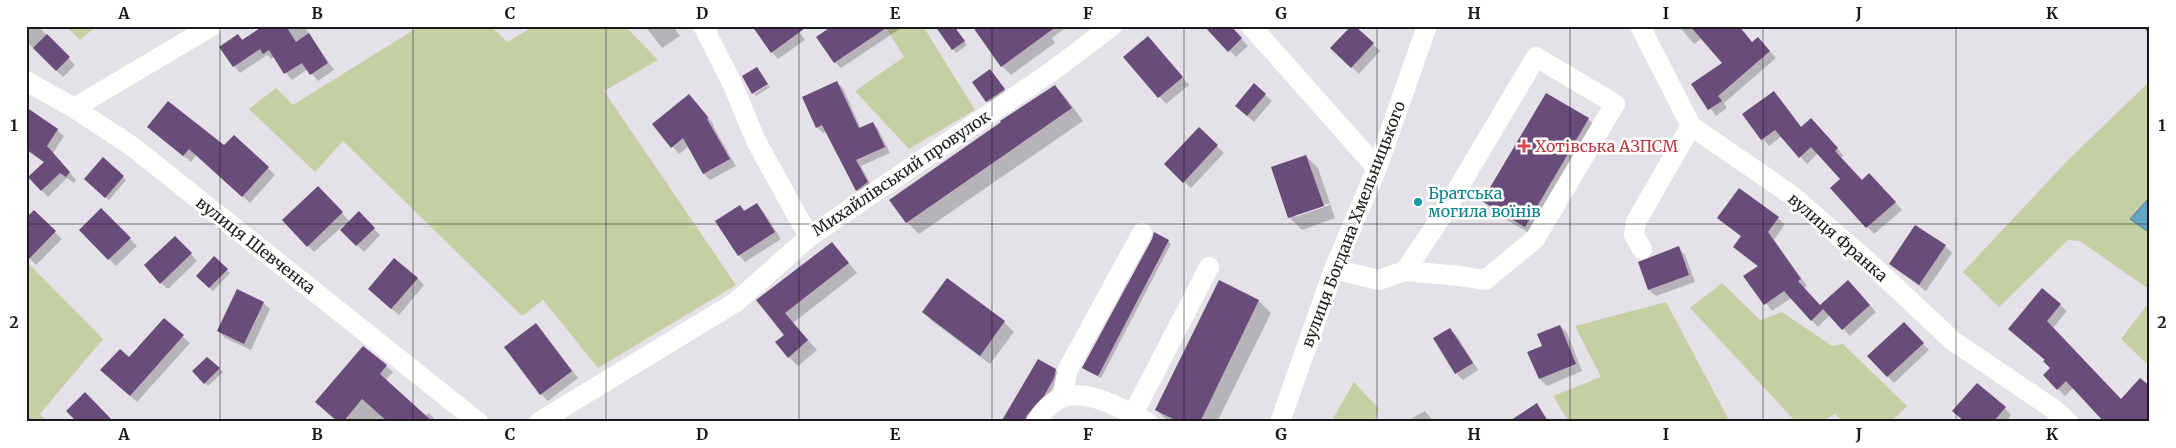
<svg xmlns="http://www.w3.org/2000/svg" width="2176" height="448" font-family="Merriweather,serif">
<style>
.green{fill:#c4d0a4}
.water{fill:#64a5c5;stroke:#4e7b92}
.shadow{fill:#0003;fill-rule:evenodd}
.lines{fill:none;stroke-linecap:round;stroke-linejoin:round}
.stream{stroke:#4e7b92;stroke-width:6}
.building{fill:#6a4c7a}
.minor{stroke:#fff;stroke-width:20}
.grid{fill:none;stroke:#1c1a1c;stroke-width:1;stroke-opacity:0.55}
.health-dot{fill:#e0444e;stroke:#fff;stroke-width:2}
.culture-dot{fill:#0f9aa8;stroke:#fff;stroke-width:2}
.labels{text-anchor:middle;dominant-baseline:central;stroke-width:5;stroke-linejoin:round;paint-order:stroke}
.health-label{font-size:16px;fill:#be3a42;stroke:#fff;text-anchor:start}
.street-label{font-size:16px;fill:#1c1a1c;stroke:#fff}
.culture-label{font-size:16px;fill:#0d838f;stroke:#fff;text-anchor:start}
.neatline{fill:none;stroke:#1c1a1c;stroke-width:2}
.grid-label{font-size:16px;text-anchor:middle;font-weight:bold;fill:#1c1a1c}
</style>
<rect width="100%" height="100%" fill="#e5e1e8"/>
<path class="green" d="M66,26H97L80,40Z
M420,26H491L507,42L534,26H625L658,60L604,91L736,285L598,368L543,300L522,316L343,141L315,172L249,109L276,88L293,105Z
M885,26H923L975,110L909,149L855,91L904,57Z
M2150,81V290L2080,241L2068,240L1999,307L1963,272L2068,160Z
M26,261L103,339L40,414L48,422H26Z
M1722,283L1760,320L1782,312L1832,346L1843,344L1907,406L1891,422H1844L1835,414L1821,422H1796L1690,308Z
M2150,301V363L2148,365L2121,339Z
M1666,302L1730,422H1569L1553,396L1601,377L1575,326Z
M1354,382L1379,409L1374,422H1331Z"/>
<path class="water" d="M2150,197V233L2130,219Z"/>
<path class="shadow" d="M26,26H38L75,65L63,77L26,41Z
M264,26H310L306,29L334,70L318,81L308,69L292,80L274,57L271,59L267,55L240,73L234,66L238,35L243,40Z
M645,26H673L680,36L662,48Z
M795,26L805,40L778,59L772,52Z
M864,26H904L841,68L835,62Z
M953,26L967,45L956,53L939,30Z
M981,26H1068L1052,38L1055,43L1011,75L1002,66Z
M1206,26H1229L1248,46L1236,57Z
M1354,26L1380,51L1359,74L1339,55Z
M1679,26H1716L1753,43L1764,45L1776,58L1724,103L1727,108L1716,116L1693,84L1724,63L1702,38L1694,44Z
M1154,44L1189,85L1166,104L1125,57Z
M990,71L1010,96L994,108L987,101Z
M837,83L843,88L861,129L873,123L878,129L890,153L861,166L873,189L863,196L857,190L827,132L823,133L817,127Z
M768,85L770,87L756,96L754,94Z
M1055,86L1067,99L1083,121L919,234L907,222Z
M1774,92L1802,128L1818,126L1844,156L1840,158L1862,181H1876L1902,210L1874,234L1832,188L1842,179L1818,153L1807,164L1782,136L1769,146L1744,115Z
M1265,95L1272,101L1254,122L1243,112Z
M1546,95L1588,119L1601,132L1538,238L1495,213L1483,201Z
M696,102L714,125L713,126L736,166L710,180L704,174L689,146L679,154L654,125Z
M26,115L57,130L64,136L53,153L76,180L74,183L67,178L48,197L29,177L45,163L26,150Z
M1199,129L1224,153L1191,188L1166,164Z
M156,134L224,147L234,136L275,175L250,203L197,154L191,162Z
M1306,156L1318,168L1335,218L1302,230L1289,217ZM1329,203L1330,205L1295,217V215Z
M103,159L126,180L109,200L88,182Z
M318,188L350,222L359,213L380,235L364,252L342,230L346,225L345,224L314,252L284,220Z
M1739,189L1785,224L1774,240L1807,286L1803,289L1820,307L1855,288L1876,312L1850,336L1830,315L1818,327L1791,298L1772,311L1745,276L1758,267L1734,247L1742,237L1718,218Z
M756,204L763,211L781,239L745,262L739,255L740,206L746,211Z
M101,210L137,246L116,266L80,230Z
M34,212L62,239L36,265L26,255Z
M1168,241L1171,244L1101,378L1087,371L1084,368Z
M832,243L857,273L793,323L817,350L798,366L789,357L785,335L758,300Z
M182,244L197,261L168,289L161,283Z
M1945,246L1952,253L1926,291L1890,264Z
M1678,248L1685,255L1695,282L1656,296L1649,290L1639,262Z
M214,258L230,273L213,291L197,276Z
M417,278L424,285L399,315L376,296Z
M947,280L1004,322L1014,332L990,364L933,322L923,312Z
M1219,282L1259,301L1271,313L1217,422H1169L1156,410Z
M263,303L270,309L251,350L225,338L219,331Z
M2060,305L2067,311L2053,328L2121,401L2150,422H2101L2103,419L2074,387L2065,396L2045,375L2052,368L2046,360L2016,335Z
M164,320L190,343L137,402L109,377L129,359Z
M536,324L578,378L548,401L541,394Z
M1904,324L1929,350L1894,383L1869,357Z
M1560,326L1567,333L1582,371L1547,386L1540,379L1529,353L1544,347Z
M1450,329L1457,336L1478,370L1463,380L1456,373L1435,339Z
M363,347L393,372L385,381L425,416L429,413L437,422H338Z
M207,358L223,372L208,386L194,371Z
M1055,370L1058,373L1057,381L1046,399L1028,422H1003Z
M1537,405L1550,422H1521Z
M2005,408L2011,415L2006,422H1966Z
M1425,411L1434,422H1405Z
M1075,418L1079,422H1067Z
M1055,419L1067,422H1052Z"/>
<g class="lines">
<path class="stream" d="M2146,26L2150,30"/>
</g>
<path class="building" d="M263,26H286L296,42L309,33L328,63L310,75L302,63L284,74L269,50L263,54L260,49L233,67L219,47L238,34L242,40Z
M752,26H808L771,53Z
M832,26H889L834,63L816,37Z
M935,26H954L965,41L952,50Z
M972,26H1057L1001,67Z
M1204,26H1231L1242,38L1228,52Z
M1351,26H1355L1374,43L1351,68L1330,48Z
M1690,26H1739L1752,42L1758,37L1770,51L1718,96L1722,101L1708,110L1691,84L1722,63Z
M47,34L70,57L56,71L33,48Z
M1148,36L1183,77L1158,98L1123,57Z
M757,67L768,84L752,94L742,76Z
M990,69L1005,89L986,102L972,82Z
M837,81L859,128L873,122L885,147L856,160L868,182L856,191L822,125L816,128L802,97Z
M1254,83L1266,94L1247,116L1235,106Z
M1055,85L1072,108L906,223L889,200L1001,122L1000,121Z
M1774,91L1801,127L1811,118L1838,148L1835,151L1862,180L1869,173L1896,202L1866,228L1830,188L1840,179L1811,147L1799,158L1775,130L1761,140L1742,114Z
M1546,93L1589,118L1525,227L1482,201Z
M689,94L708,117L707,119L730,159L703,174L683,138L671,148L652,124Z
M168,101L224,145L234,135L269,167L242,197L189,149L183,156L147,127Z
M26,107L58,129L47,146L70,172L66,177L60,173L41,191L28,177L44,162L26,149Z
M1199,127L1218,145L1183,183L1164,164Z
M1306,155L1324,206L1288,218L1271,167Z
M103,157L124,176L105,198L84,179Z
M318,186L343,212L307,247L282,220Z
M1739,188L1779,217L1768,232L1801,279L1798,281L1820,305L1848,280L1870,305L1842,330L1823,309L1811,321L1784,291L1764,305L1743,276L1758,266L1733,247L1741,236L1717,218Z
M757,203L775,232L738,256L715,221L740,205L744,211Z
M101,208L131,238L108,260L79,230Z
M34,210L56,231L26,262V218Z
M359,211L375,228L356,246L340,230Z
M1915,225L1946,245L1919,285L1889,264Z
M1154,232L1169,240L1098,376L1082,368L1152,239Z
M175,236L192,253L160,284L144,265Z
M832,242L849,263L785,313L808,340L788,358L775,342L784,335L756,300Z
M1679,246L1689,275L1648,290L1638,262Z
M214,256L228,269L209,288L196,276Z
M394,258L418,278L391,309L368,289Z
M947,278L1005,321L980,356L922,312Z
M1219,280L1259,300L1200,422H1179L1155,410Z
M2042,288L2061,304L2047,321L2121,399L2140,378L2150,386V422H2104L2066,381L2057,390L2043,375L2050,368L2043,361L2045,360L2008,329Z
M237,289L264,302L244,344L217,331Z
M164,318L184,335L130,396L100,370L120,349L129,357Z
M1904,322L1924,343L1887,377L1867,356Z
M536,323L572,371L540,395L504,347Z
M1560,325L1576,364L1539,379L1527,352L1542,346L1537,334Z
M1450,328L1473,363L1455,374L1433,338Z
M363,346L387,365L380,374L433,422H388L362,399L343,422H338L315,402Z
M207,357L220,368L204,384L192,371Z
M1038,359L1056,369L1054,378L1044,396L1027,415L1024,422H1001Z
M1977,383L2006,407L1993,422H1965L1952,411Z
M85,392L114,422H77L66,411Z
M1537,403L1548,422H1508Z"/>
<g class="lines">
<path class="minor" d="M703,26L732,83L756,141L809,237
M1251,26L1377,168
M1640,26L1691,126L1790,194L1873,266L1953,341L2052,408L2068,422
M26,81L74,108L133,147L478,422
M74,108L212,26
M1642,249L1634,235L1636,222L1691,126
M1334,269L1379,280L1405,271L1438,222L1536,57L1615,104L1535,239L1485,280L1460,276L1405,271
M1066,395L1064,387L1068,369L1142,233
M1133,414L1209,267
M539,422L736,302L809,237L1051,72L1112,26
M1036,422C1065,373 1110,403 1147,422
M1280,422L1334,269L1377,168L1427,26"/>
</g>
<path class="grid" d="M220,26V422M413,26V422M606,26V422M799,26V422M992,26V422M1184,26V422M1377,26V422M1570,26V422M1763,26V422M1956,26V422M26,224H2150"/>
<path class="health-dot" d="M1521.5 138.5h5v5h5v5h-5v5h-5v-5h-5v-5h5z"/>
<circle class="culture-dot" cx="1418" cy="202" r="5"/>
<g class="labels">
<g class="health-label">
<text x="1535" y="146">Хотівська АЗПСМ</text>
</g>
<g class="street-label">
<text transform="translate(901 173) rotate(-34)">Михайлівський провулок</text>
<text transform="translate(1353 224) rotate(-69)">вулиця Богдана Хмельницького</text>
<text transform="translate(1838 237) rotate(41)">вулиця Франка</text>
<text transform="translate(256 245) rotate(38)">вулиця Шевченка</text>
</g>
<g class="culture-label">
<text x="1428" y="193">Братська<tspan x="1428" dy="18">могила воїнів</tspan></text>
</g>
</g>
<rect width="2176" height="448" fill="none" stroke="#ffffff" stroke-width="55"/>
<rect x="28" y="28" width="2120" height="392" class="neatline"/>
<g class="grid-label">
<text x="124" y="19">A</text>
<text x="317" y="19">B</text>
<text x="510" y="19">C</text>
<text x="702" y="19">D</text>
<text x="895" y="19">E</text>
<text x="1088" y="19">F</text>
<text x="1281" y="19">G</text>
<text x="1474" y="19">H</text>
<text x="1666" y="19">I</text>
<text x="1859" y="19">J</text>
<text x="2052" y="19">K</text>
<text x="14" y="131">1</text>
<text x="2162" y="131">1</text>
<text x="14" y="328">2</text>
<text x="2162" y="328">2</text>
<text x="124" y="440">A</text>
<text x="317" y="440">B</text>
<text x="510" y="440">C</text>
<text x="702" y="440">D</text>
<text x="895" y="440">E</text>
<text x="1088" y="440">F</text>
<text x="1281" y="440">G</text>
<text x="1474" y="440">H</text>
<text x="1666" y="440">I</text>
<text x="1859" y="440">J</text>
<text x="2052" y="440">K</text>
</g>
</svg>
